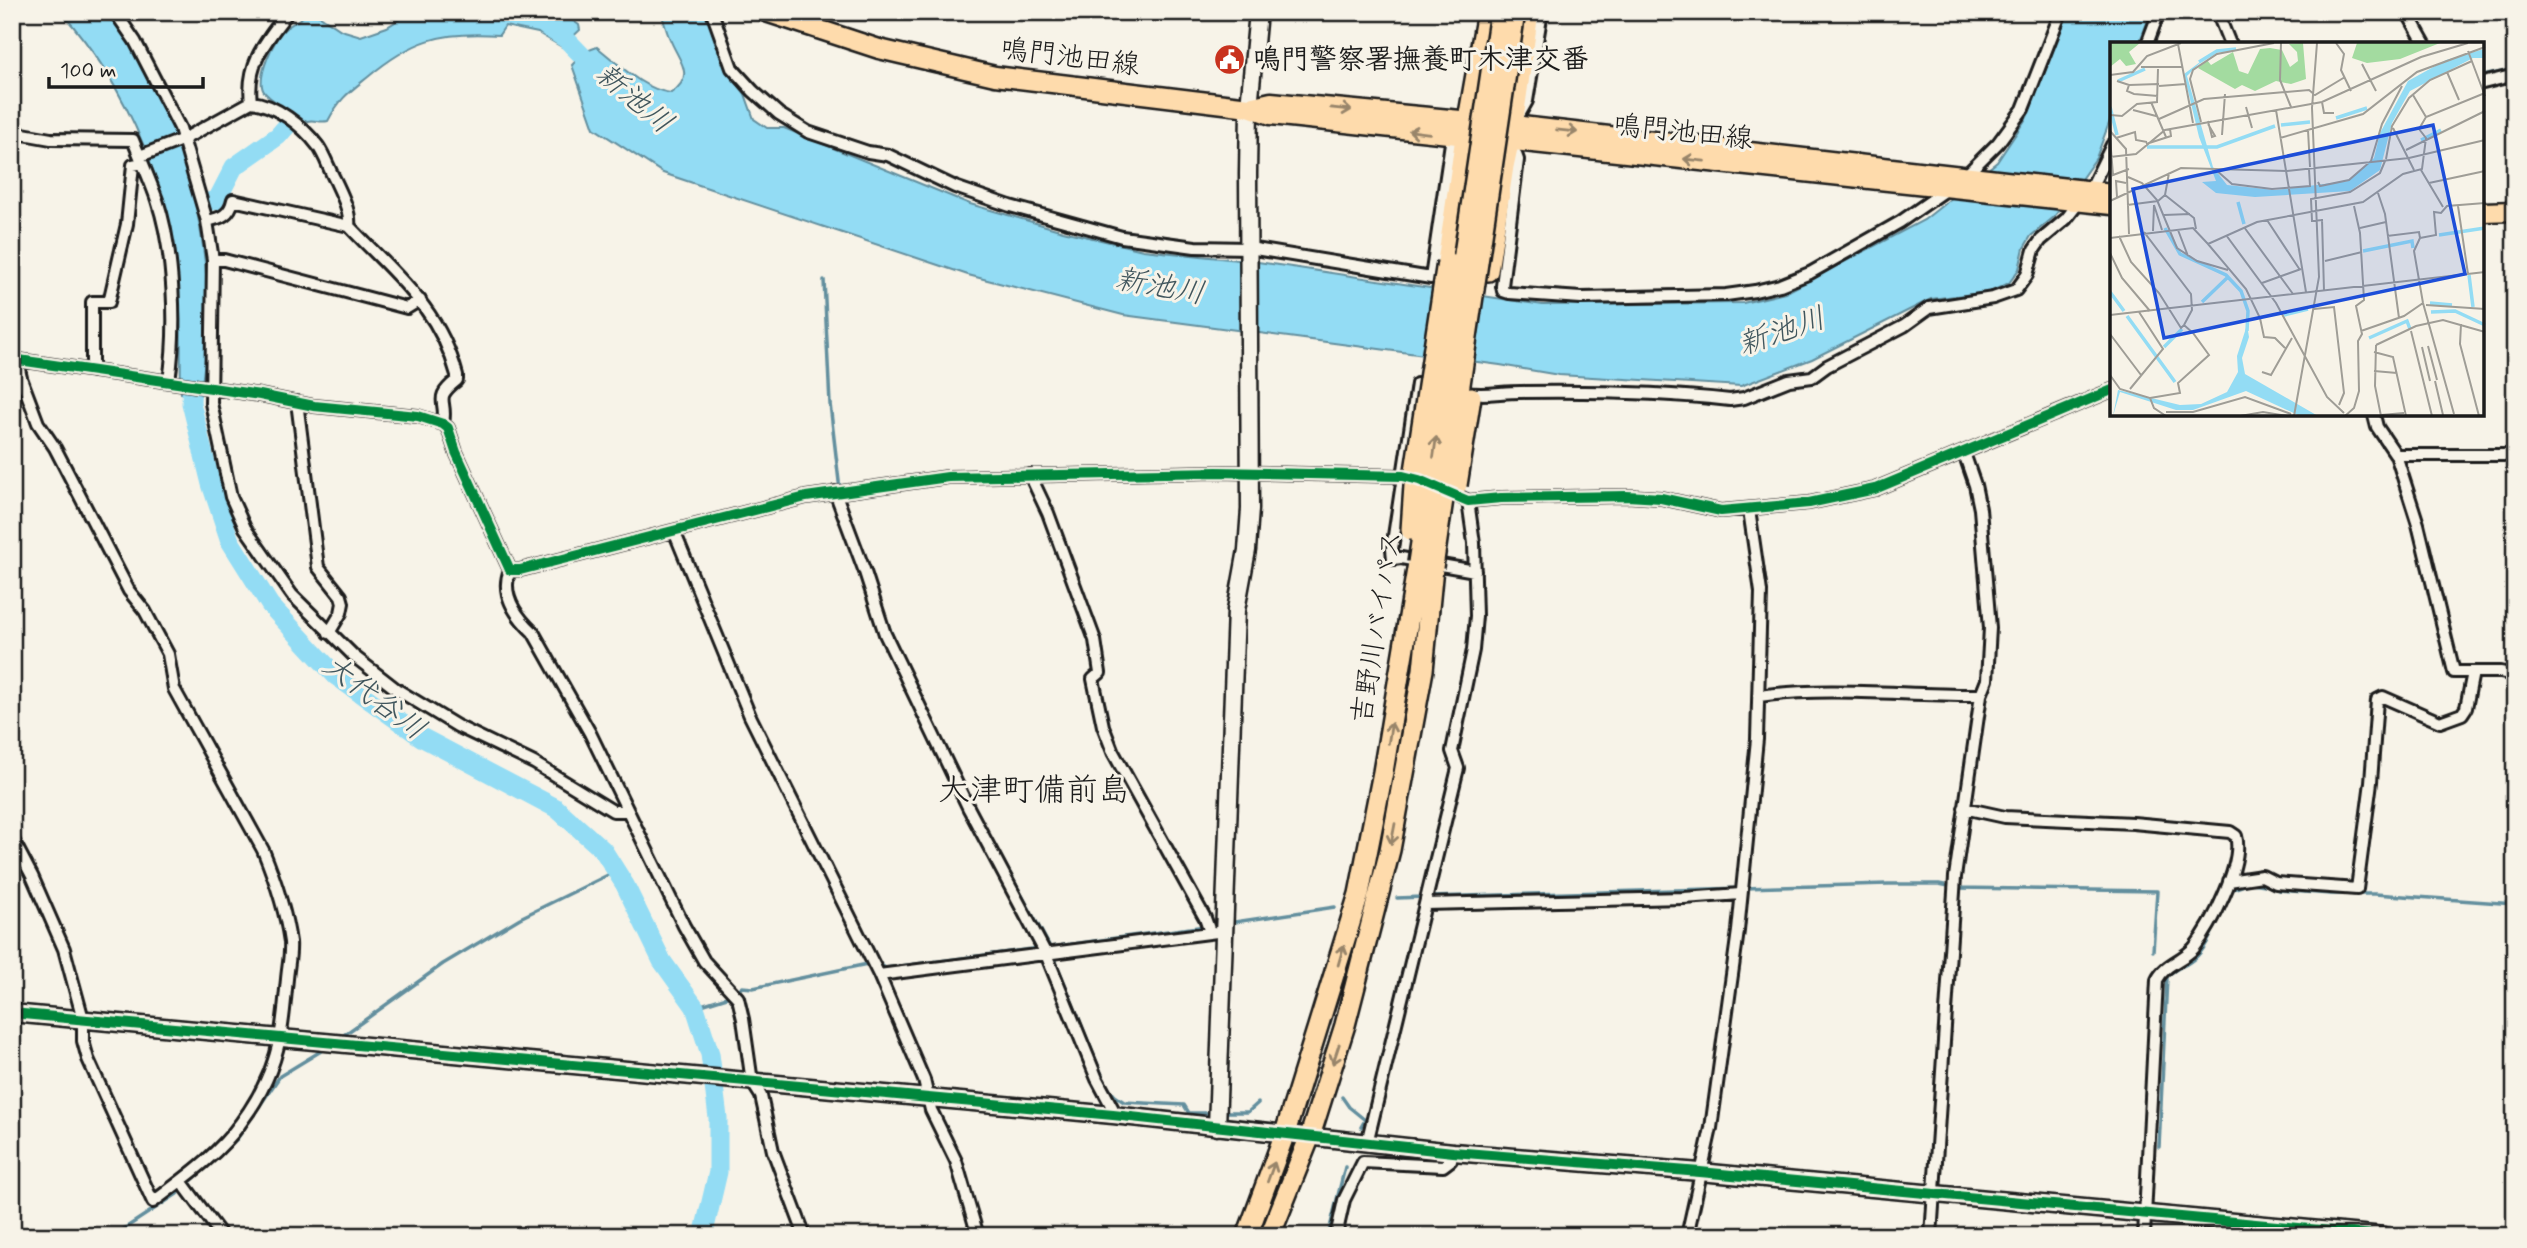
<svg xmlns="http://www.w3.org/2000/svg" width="2527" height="1248" font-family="Mynerve,'Klee One',sans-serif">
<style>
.water{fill:#93dcf4;stroke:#638f9e;stroke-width:2}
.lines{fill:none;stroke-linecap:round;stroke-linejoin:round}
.stream{stroke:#638f9e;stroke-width:3.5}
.river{stroke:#93dcf4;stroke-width:19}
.street-casing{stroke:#1c1c1c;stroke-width:16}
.secondary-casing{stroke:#1c1c1c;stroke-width:21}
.primary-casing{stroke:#1c1c1c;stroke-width:23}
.highway-casing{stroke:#1c1c1c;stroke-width:24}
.street{stroke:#f7f3e8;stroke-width:10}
.secondary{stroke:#f7f3e8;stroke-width:16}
.primary{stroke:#fedbac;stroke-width:18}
.highway{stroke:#fedbac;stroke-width:19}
.highway-bridge-casing{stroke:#1c1c1c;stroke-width:24;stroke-linecap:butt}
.highway-bridge{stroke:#fedbac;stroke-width:19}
.cycleway-casing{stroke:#f7f3e8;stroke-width:15}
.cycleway{stroke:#00873e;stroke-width:10}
.oneway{stroke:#98856b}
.labels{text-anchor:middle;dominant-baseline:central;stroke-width:6;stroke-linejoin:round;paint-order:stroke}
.street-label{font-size:28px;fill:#1c1c1c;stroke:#f7f3e8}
.poi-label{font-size:28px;font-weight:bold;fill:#1c1c1c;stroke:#f7f3e8;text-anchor:start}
.water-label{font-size:30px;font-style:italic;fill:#40565d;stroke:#f7f3e8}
.quarter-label{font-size:32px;fill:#1c1c1c;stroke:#f7f3e8}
.inset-river{fill:none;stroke:#93dcf4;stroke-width:3.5}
.inset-road{fill:none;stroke:#9f9d96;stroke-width:2}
.view{fill:#1d4ed8;fill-opacity:0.15;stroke:#1d4ed8;stroke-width:3.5}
.inset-edge{fill:none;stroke:#1c1c1c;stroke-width:3.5}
</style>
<rect width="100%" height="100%" fill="#f7f3e8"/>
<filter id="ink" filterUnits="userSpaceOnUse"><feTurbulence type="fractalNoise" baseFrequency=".0143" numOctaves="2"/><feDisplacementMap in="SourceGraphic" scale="14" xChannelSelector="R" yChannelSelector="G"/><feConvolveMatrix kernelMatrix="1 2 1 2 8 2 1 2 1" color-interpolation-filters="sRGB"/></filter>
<g filter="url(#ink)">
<path class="water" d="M61,12H110C188,121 224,263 200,395L181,393C180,361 182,329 179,297C172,194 130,89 61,12Z
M309,12H314L341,30L361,36L387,27L411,12H561L579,25L580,30L562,47L538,33L505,26L499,35C441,31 412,40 368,77C348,93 340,98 328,121C320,123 314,119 307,121C294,113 275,104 265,93C254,81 274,37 286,28C293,23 301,19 309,12Z
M661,12H705L729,72L745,94L754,119L767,128H784L970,204L1063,231L1143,250L1258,262L1543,305L1743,303L1785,293L1924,220L1997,162L2027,117L2068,12H2151L2139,44H2112V115L2096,158L2054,217L2031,236L2024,248L2019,269L2009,283L1990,292L1931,299L1812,359L1741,386L1559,375L1500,365L1123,315L968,275L663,173L594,128L572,65L584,52L597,47C620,65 642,89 671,93C697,75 678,60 670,39C666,31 664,21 661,12Z"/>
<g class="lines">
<path class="stream" d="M2483,76L2515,69
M824,280L830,404L840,490
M885,616L896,645
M978,815L1050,947L1220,924
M2230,890L2250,883L2266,885L2278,890L2331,894H2375L2515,904
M1431,897L1888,884H1939L1959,888L2157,891L2153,951
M1397,898L1423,897
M1228,923L1335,907
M1053,955L1106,1085L1115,1096L1124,1102L1184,1105L1189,1113H1212
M695,1007L730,996L742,987L753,988L877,962L885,968L1040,948
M341,1037L443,964L520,918L616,871
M1342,1097L1349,1107L1365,1120L1361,1127
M1223,1112H1248L1258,1103
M2159,1147L2167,977C2173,969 2183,967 2191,961C2203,953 2211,936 2216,923
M113,1236L177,1194L237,1139L280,1076L326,1048
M1328,1236L1345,1167"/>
<path class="river" d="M546,26L566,39L598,72
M182,208L217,200L234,167L278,136L306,104
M192,368L191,403L211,484L230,541L270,605L336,676L421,737L556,808L603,850L625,885L662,961L695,1007L710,1054L718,1118V1172L703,1236"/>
<defs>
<path id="street" d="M115,12L135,41L180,128L207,221L213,260L211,403L231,497L245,528L292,595L355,657L396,689L457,726L534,763L613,811H626
M712,12L732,68L753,91L779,114L808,132L868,152L888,155L955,187L1010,206L1122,237L1195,247L1249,248L1431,278L1452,136
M2217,12L2230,44
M2407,12L2425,44
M2147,44L2159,12
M2483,83L2515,75
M251,102C246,63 266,41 288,12
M1519,115L1527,101L1542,12
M12,132L51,139L133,140C141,160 150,180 157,200C174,251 177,328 169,381
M1512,143L1518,160L1502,286L1503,291L1509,293L1581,298L1726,295L1755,291L1780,285L1810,273L1900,222L1949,188
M140,156L184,139L251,102C275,104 303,126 318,146C325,156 329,169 335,180C341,193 351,212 349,226C395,275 439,307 457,375V380C432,400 448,399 443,424
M1962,179L1998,143L2023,109L2061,12
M2090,190L2112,145
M207,221C221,218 230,215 233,200L349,226
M213,260H224L407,308L420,300
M12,359L260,395L314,406L418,416L443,424L448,428L456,452L510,570H520L806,497L948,477L1217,472L1403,476L1418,480
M92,371V302H109L127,224L133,165L142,163
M1433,387L1417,384L1392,549L1393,559L1401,558L1475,571
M1466,393C1485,396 1501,392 1520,392C1590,391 1660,392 1730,400L1744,398L1789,380L1812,377L1827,366L1904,326L1929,308L1993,298L2016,290L2027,275L2034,250L2041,240L2066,219L2080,201
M297,402L318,567L341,596L343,603L341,613L329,633
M2374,415L2377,427L2396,455L2418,524L2454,672H2500L2515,675
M2396,455H2515
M1030,475L1048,513L1095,640L1100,673L1093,679L1103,726L1113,752L1205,918L1210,932
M1446,490L1468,501L1501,498L1627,496L1661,498L1721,511L1809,503L1875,489L2112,390
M835,492L865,572L885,634L969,809L1046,954L1097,1079L1113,1109V1115
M674,531L750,716L879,975L924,1080L931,1110L956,1161L978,1236
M510,570C500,594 516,616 533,632L590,733L684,926L704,961L738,998L743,1019L752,1082L761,1096L773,1151L805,1236
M1759,696C1833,686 1907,696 1981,695
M1964,808L2005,817L2133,823L2230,832L2236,836C2244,863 2211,927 2194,948C2182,961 2165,964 2157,980L2144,1236
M12,838L32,876L64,949L83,1019V1041L88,1059L153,1202C183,1179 218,1155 240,1124C259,1099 274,1068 280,1037C284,1018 285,998 287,979C288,967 291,954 290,942C286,913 274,877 263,850L174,689L168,654L145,611L129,591L55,448L38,423L21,378L17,360
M2229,881L2262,876L2276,883L2357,889L2371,782L2377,700L2383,697L2440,722L2462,714L2466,708L2473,672
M1425,904L1684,898L1741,894
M879,975L1217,932
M1367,1143L1458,768L1452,751L1473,650L1476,616L1474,543L1468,501
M181,1181L222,1236
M1336,1236L1344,1200L1363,1162L1443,1166L1451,1160L1453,1152
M1687,1236L1711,1128L1738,931L1757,739L1761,592L1749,510
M1931,1236L1955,877L1981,695L1987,680L1990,628L1980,509L1975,485L1964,453"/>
<path id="secondary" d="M12,1013L1113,1115L1453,1152L1700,1172L2384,1236
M1217,1127L1236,610L1247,550L1250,509L1248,174L1249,107L1258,12"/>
<path id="primary" d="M766,12L879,49L995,76L1249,107L1271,115L2112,205
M1249,107L1271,102L1513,125L2112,193
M2483,212L2515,211"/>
<path id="highway" d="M1447,262L1465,137L1487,12
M1488,271L1504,166L1513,125L1529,12
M1247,1236L1285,1133L1359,894L1383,772L1418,563
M1270,1236L1310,1136L1345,1025L1390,850L1423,670L1433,567"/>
</defs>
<use href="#street" class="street-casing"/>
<use href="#secondary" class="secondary-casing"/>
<use href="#primary" class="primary-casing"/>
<use href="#highway" class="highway-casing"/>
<use href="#street" class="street"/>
<use href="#secondary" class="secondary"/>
<use href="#primary" class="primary"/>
<use href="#highway" class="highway"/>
<defs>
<path id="highway-bridge" d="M1457,485L1471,397
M1411,530L1415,471L1447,262
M1418,563L1500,12
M1433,567L1515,12"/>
</defs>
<use href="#highway-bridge" class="highway-bridge-casing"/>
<use href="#highway-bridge" class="highway-bridge"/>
<defs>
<path id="cycleway" d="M12,359L260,395L314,406L418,416L443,424L448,428L456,452L510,570H520L806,497L948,477L1217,472L1403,476L1419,480L1468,501L1501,498L1627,496L1661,498L1721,511L1809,503L1875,489L2112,390
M12,1013L1113,1115L1453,1152L1700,1172L2384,1236"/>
</defs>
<use href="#cycleway" class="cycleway-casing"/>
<use href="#cycleway" class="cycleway"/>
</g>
<defs><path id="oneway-shaft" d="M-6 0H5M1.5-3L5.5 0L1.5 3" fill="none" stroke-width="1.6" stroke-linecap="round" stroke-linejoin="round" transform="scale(1.75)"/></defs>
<g class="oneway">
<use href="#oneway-shaft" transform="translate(1341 109) rotate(6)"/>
<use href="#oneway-shaft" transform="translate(1567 131) rotate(6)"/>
<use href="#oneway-shaft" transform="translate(1419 132) rotate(-173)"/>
<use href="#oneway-shaft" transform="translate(1694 160) rotate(-174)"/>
<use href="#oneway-shaft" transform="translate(1435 447) rotate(-82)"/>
<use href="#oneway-shaft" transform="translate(1390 733) rotate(-81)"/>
<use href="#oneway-shaft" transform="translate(1393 834) rotate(101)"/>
<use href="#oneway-shaft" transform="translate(1341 955) rotate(-74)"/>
<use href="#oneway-shaft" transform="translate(1336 1054) rotate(108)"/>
<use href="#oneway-shaft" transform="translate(1271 1172) rotate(-70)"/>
</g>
</g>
<defs>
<symbol id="civic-disc" viewBox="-11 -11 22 22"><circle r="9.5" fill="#c8321e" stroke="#f7f3e8"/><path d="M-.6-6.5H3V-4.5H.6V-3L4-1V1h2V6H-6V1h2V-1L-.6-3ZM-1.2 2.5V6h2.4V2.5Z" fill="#fff"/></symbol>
</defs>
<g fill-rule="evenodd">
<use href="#civic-disc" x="1212" y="42" width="35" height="35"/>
</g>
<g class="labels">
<g class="street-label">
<text transform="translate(1070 58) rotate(7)">鳴門池田線</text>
<text transform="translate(1683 133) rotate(6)">鳴門池田線</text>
<text transform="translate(1378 627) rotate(-81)">吉野川バイパス</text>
</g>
<g class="poi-label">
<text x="1253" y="60">鳴門警察署撫養町木津交番</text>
</g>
<g class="water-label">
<text transform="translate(634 99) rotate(40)">新池川</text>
<text transform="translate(1160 287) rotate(10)">新池川</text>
<text transform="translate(1782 332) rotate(-19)">新池川</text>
<text transform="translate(374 698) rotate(37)">大代谷川</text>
</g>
<g class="quarter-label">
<text x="1034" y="791">大津町備前島</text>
</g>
</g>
<g transform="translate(2110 42)">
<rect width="374" height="374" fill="#f7f3e8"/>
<path d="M0,1H30L19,10L26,22L16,24L10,17L0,25ZM193,1L196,37L181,42L166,39L145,49L132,43L125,47L88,26L97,18L101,23L123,10L129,29L138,32L150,7L160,6L172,8L180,25L188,19L187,10L179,2ZM247,1H330L290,17L257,21L242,16Z" fill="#a3dba0"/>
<path d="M374,7V16H363L300,49L282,81L270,128L240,149L145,155L106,151L92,140L106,139L89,95L74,32L94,17L77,34L103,125L117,143L165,148L238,139L264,116L270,91L298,39L336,18ZM137,283L139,295L132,316L135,332L208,374H190L136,349L83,368H66L10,350L3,374L8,348L70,363L91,362L117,350L128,330L127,314Z" fill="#93dcf4"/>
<path class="inset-river" d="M89,20L107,9L126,7M8,39L35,27M0,65L7,93M226,76L257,66M171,83L200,80M311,98L331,88M37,105H107L165,84M128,160L134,182M55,186L70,212L116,233L131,249L138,269L137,289M329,193L375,186M253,209L302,199L303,206M359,233L363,265M0,250L14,269M92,260L118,235M320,261L342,263M321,270L345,269L375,283M174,273L198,267M17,274L65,340M259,296L297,279L300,287M54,305L72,287"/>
<path class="inset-road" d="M171,1L170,38L181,65M226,1L234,12L231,28L241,49M68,2L83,81M358,9L375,54M252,22L266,49M31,25H73M337,30L349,58M0,33L23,30L37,14L71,1M7,39L19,43L49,42M19,43L17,49L24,52L48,54M49,44L76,42M303,53L316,75M41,60L56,95M212,60L214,71H224M136,65L142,86M23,68L46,74M166,68L196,250M0,73L12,74L27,62L47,60L48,27M49,77L94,57L199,48L205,53L235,35M98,79L102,95L105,94L98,82M91,80L80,37L83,28L107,12L164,1M283,86L304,128M198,88L200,125M0,89L16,107L19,192M112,93L115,52M0,95L3,133L19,127M6,96L25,90L26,98L37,100M170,96L253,72L307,30L375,5M36,102L61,94L60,87M296,108L375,69M0,115L26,112L55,88L212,60L311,15L358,1M276,117L282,84L299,56L320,38L362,19M106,128L122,142L162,147L200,144L199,127M311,128L333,165M18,135L32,141L47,158L67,206L87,219L118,228M208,140L210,144L239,138L261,119L272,82L292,44M319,141L375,129M268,151L275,172L289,276M55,153L84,176L86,187M7,155L6,139L16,141M0,159L71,126L177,129L299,116L375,98M17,163L48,159L55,153L59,131M44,163L52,188M348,164L358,232M54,173L80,172M212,177L214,249M157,178L190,228M213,178L202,179L201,157L240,150L270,131L275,119M134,185L183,252M250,186L276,180M68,188L78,214M43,189L44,163M34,190L81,252L82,268L74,283M116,193L166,261L217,355L234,371M9,194L21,220L49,251L71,286L74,283L83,291L99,313L68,341L70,351L40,356M277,194L309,190L310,196M0,196L83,186L98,202L147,180L253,160L293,132L312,127L316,96L309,87L316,75L375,51M310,196L304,209L313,261L344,372M310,196L326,193L324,170L331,171L337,164L375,161M98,202L136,247L150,276L154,295L165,296L175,306M0,211L12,236L40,269M215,219L252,210M152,241L191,227M316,263L375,267M204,267L224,265L234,351L229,363M0,273L375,230M351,282L350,302L369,374M251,289L294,274L313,261M301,289L322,374M0,292L31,333M266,303L306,284L333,278L375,290M266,303L265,344L271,374M318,304L327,338M312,305L320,339M264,310L283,315L296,374M264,329L287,331M152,330L161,333L182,296M0,333L10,347L40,356L44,366L56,374M325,339L333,373M20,347L53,307L29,270M56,370H83L135,355L181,372M271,373L294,371M130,374L153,370L177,374M184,374L209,235L202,66L207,1M235,374L244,366L249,349L248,299L252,292L246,264L254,258L250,191L244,164"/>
<path class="view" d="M323,83L355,232L54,296L23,147Z"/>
<rect width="374" height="374" class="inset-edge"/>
</g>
<rect width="2527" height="1248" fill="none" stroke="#f7f3e8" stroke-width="42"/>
<rect x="21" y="21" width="2485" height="1206" fill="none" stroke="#1c1c1c" stroke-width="2.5" filter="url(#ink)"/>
<path d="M49 77v10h154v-10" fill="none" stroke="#1c1c1c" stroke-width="3.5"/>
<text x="60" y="77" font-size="21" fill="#1c1c1c" stroke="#f7f3e8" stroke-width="5" paint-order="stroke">100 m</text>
</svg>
